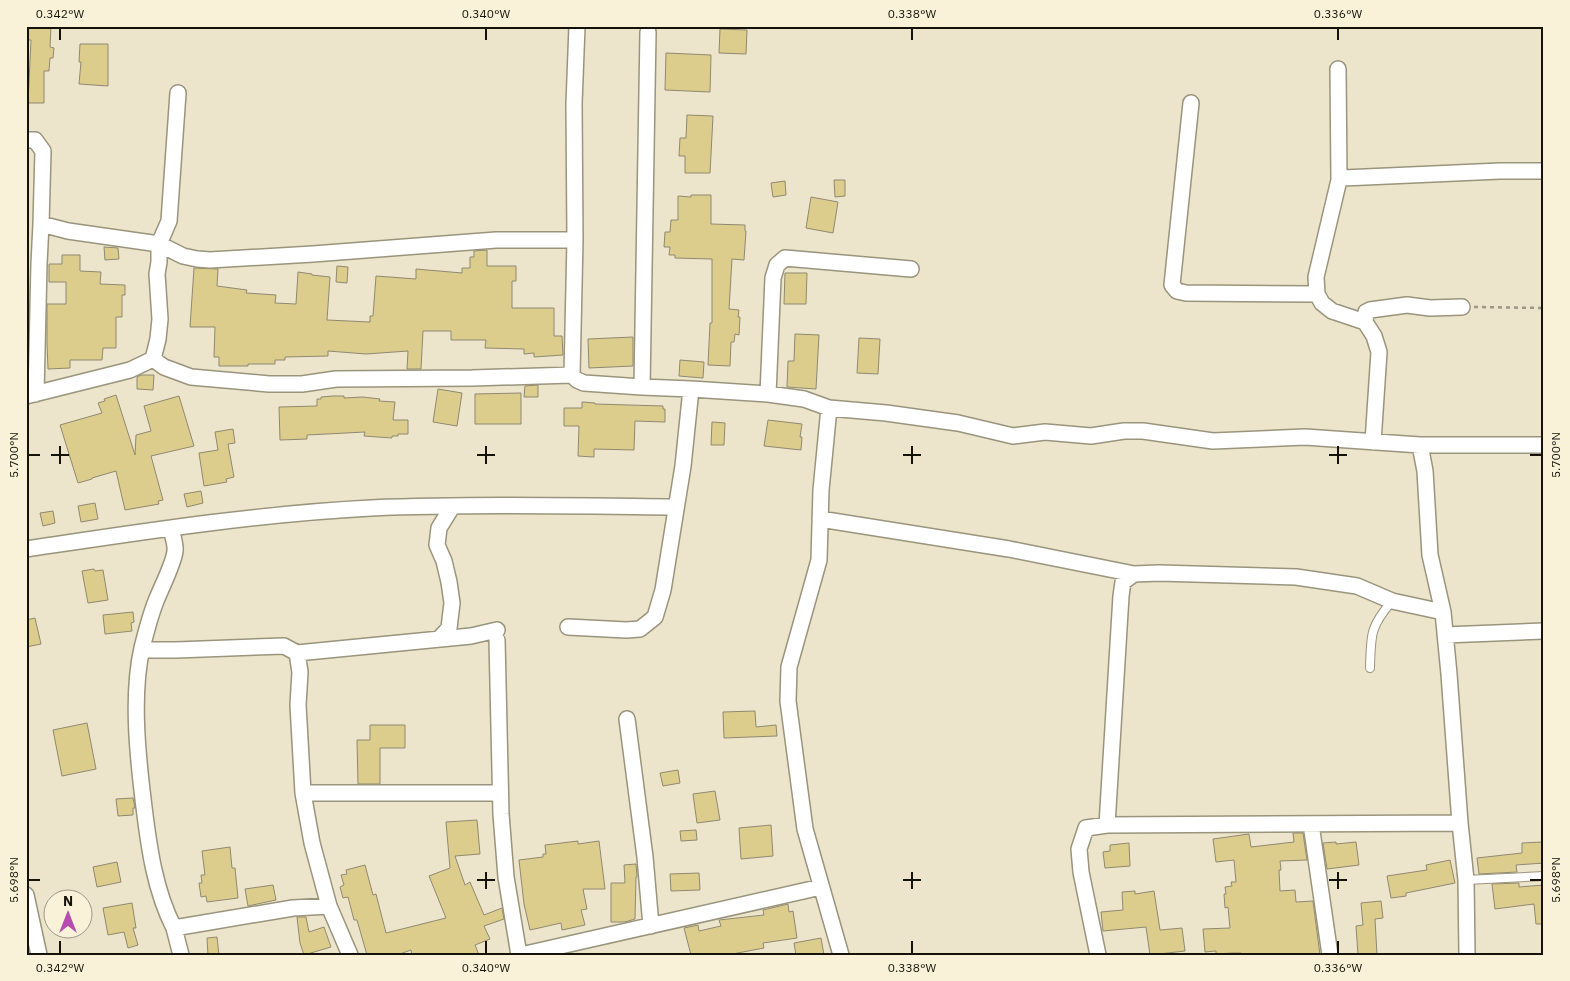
<svg xmlns="http://www.w3.org/2000/svg" width="1570" height="981" font-family="'IBM Plex Sans',sans-serif">
<style>
.building{fill:#ddcd8d;stroke:#8f8971}
.lines{fill:none;stroke-linecap:round;stroke-linejoin:round}
.lane-casing{stroke:#9a947c;stroke-width:10}
.street-casing{stroke:#9a947c;stroke-width:18}
.path{stroke:#9d9884;stroke-width:2.5;stroke-dasharray:4 4;stroke-linecap:butt}
.lane{stroke:#fff;stroke-width:8}
.street{stroke:#fff;stroke-width:15}
.ticks{fill:none;stroke:#141209;stroke-width:2}
.neatline{fill:none;stroke:#141209;stroke-width:2}
.ticks-label{font-size:12px;text-anchor:middle;fill:#141209}
</style>
<rect width="100%" height="100%" fill="#ece5cb"/>
<path class="building" d="M28,26H51L50,47L54,48L53,58H50L49,71H44V103H28L31,40H28Z
M720,29L747,30L746,54L719,53Z
M80,44H108V86L79,84L81,62H79Z
M666,53L711,55L710,92L665,90Z
M687,115L713,116L710,173H685V156H679L680,138H686Z
M834,180H845V196L835,197Z
M785,181L786,195L773,197L771,183Z
M691,195H711V224L745,225V231H746L744,260L732,259L729,309L739,310L738,317H740L739,335L735,334L734,342H731L730,366L708,365L710,323H712V259L675,258V255H669L670,247H664L665,232H670L671,220H678V196L691,197Z
M811,197L838,202L833,233L806,228Z
M104,247L118,248L119,259L105,260Z
M487,250V266H516V281H512V308H554V336H562L563,355L534,357V353L524,354V349L485,348L486,340H451V331H423L421,369H407L408,351L366,354L328,351V356L285,357V360H275V364H248V366H219V357H214L215,327H190L194,268L218,269L217,286L247,290L246,293L276,295L275,303L296,304L298,272L312,274V275L330,277L327,320L370,322V316H373L376,276L416,279V269L462,273V268H470V257H474V251Z
M62,255H80V271L101,272L100,284L125,285V295H122V317H116V348H103L102,360H70V368L48,369L47,343V304H66V282H49V264H62Z
M337,266L348,267L347,283L336,282Z
M785,273H807L806,304H784Z
M795,334L819,335L816,389L787,387L788,361H794Z
M633,337V366L589,368L588,339Z
M859,338L880,339L878,374L857,373Z
M680,360L704,362L703,378L679,376Z
M141,375H154L153,390L137,389V377Z
M538,385V397H524L525,386Z
M438,389L462,393L457,426L433,422Z
M521,393V424H475V394Z
M116,395L135,455L136,435L151,431L144,406L179,396L194,446L151,456L163,500L158,501L159,504L125,510L116,471L92,478V479L78,483L60,425L102,413L98,403L105,401L104,399Z
M333,396H344V398L363,397L380,399L379,401L395,402L393,420H408V434H398V436H392V438L364,436L365,432L307,435V439L280,440L279,407L317,406V399H321V397Z
M582,402L595,403V404L663,406V409H665V422L635,421L634,450L594,449V457L578,456L579,426H564V408H582Z
M768,420L802,424L800,437H802L801,450L764,446Z
M712,422L725,423L724,445H711Z
M233,429L235,443L228,444L234,477L226,479L227,482L204,486L199,453L218,450L215,432Z
M201,491L203,503L187,507L184,494Z
M95,503L98,519L81,522L78,506Z
M53,511L55,523L43,526L40,513Z
M94,569L95,571L103,570L108,600L88,603L82,571Z
M133,612L134,622L131,623L132,631L105,634L103,615Z
M35,618L41,644L26,647V620Z
M755,711L756,727L776,725L777,736L724,738L723,712Z
M87,723L96,769L62,776L53,730Z
M370,725H405V748H380V784H358L357,740H370Z
M678,770L680,783L663,786L660,773Z
M715,791L720,820L697,823L693,794Z
M133,798L135,808H133V815L118,816L116,799Z
M477,820L480,854L455,856L465,885L470,882L484,915L502,908L504,919L484,926L490,939L475,945L479,955H412L411,950L397,955H367L357,920H354L348,897L343,898L340,887L344,885L341,875L347,874L346,870L365,865L373,895L376,894L386,933L446,918L429,876L450,868L446,822Z
M771,825L773,856L741,859L739,828Z
M696,830L697,840L681,841L680,831Z
M1293,833H1303L1307,860L1280,861L1281,870H1279L1280,891L1295,890L1296,902L1313,901L1320,955H1241V953H1232L1216,954V951L1205,952L1203,929L1230,928L1228,907L1225,908L1224,894H1226L1225,887L1232,886L1231,882H1236L1234,860L1216,862L1213,839L1249,834L1251,847L1294,842Z
M578,841V844L599,841L605,889H583L587,909L581,910L585,925L562,930L561,923L530,930L524,904L519,860L543,857V854H546L545,845Z
M1336,842V844L1356,842L1359,865L1327,869L1323,843Z
M1543,842L1544,863L1516,865L1517,872L1479,874L1477,858L1522,853V843Z
M1129,843L1130,866L1105,868L1103,852L1110,851V845Z
M230,847L232,868H235L238,898L207,902L206,896L201,897L199,883H202L201,875H205L202,851Z
M1450,860L1455,883L1406,893V896L1391,898L1387,876L1427,870L1426,865Z
M117,862L121,882L97,887L93,867Z
M636,864L637,877H636L635,919L625,922H611V883H625L624,865Z
M699,873L700,890L671,891L670,874Z
M1519,883V887L1544,885V924H1536L1534,904L1495,909L1492,884Z
M273,885L276,900L248,906L245,889Z
M1135,891V894L1154,891L1160,930L1182,928L1185,951L1150,955L1146,927L1103,931L1101,912L1123,910L1122,892Z
M1381,901L1383,918L1375,919L1377,955H1358L1356,926L1363,925L1361,903Z
M132,903L136,928H133L138,945L128,948L124,932L108,935L103,908Z
M788,904L789,912L793,911L797,938L763,943L764,948L727,955H691L684,928L698,925L699,931L721,926L719,920L764,915L763,910Z
M297,917H306L309,932L324,927L331,947L304,955L300,943Z
M217,937L219,955H208L207,938Z
M821,938L824,955H796L794,943Z"/>
<g class="lines">
<defs>
<path id="lane" d="M1370,668C1371,634 1370,627 1392,601
M1466,880L1544,876"/>
<path id="street" d="M1338,69L1339,180
M1191,103L1172,285L1177,291L1186,293L1317,294
M26,140H35L43,151L41,224L39,264L36,394
M41,224L68,231L159,244L183,256L197,259L210,260L313,254L496,240H575
M1365,322L1332,311L1322,303L1317,294L1316,277L1339,180L1343,178L1500,171H1544
M153,359L164,367L191,377L269,384H302L336,379L472,378L572,375L577,380L584,383L642,387L691,389L768,394L804,399L829,408L886,413L958,423L1013,436L1045,432L1091,436L1124,431H1143L1213,441L1305,437L1420,445H1544
M572,375L575,240L574,104L577,26
M642,387L648,32
M768,394L773,278L777,265L785,258L911,269
M26,396L130,370L153,359L158,339L160,319L157,274L159,262V244L169,221L178,93
M829,408L821,490L819,560L789,667L788,701L805,829L841,955
M1373,442L1379,352L1374,336L1365,322L1366,312L1370,310L1407,305L1430,308L1462,307
M1420,445L1425,471L1430,555L1443,612L1449,674L1460,823L1466,880L1467,955
M820,519L1009,549L1134,574
M171,528C172,535 176,544 175,551C174,563 161,588 156,601C150,616 146,632 142,648C131,696 138,759 144,807C149,848 155,891 174,928L293,908L329,906
M26,549C141,532 255,514 371,508C472,504 575,506 676,507
M568,627L626,630L640,629L655,617L663,590L683,466L691,389
M1445,635L1544,631
M439,639L449,628L452,603L449,582L444,561L437,545L439,528L452,507
M497,640L501,814L506,877L519,955
M142,650H176L284,646L297,653L300,672L298,705L303,793L312,843L329,906L350,955
M297,653L471,636L497,630
M627,719L645,857L651,926
M303,793H500
M1311,824L1330,955
M1107,825L1121,596L1123,582L1134,574L1159,573L1296,577L1357,586L1392,601L1443,612
M26,895L39,955
M174,928L181,955
M521,955L821,887
M1098,955L1081,872L1079,849L1086,828L1107,825L1460,823"/>
</defs>
<use href="#lane" class="lane-casing"/>
<use href="#street" class="street-casing"/>
<path class="path" d="M1474,307L1544,308"/>
<use href="#lane" class="lane"/>
<use href="#street" class="street"/>
</g>
<path class="ticks" d="M60,28V40M486,28V40M912,28V40M1338,28V40M60,446V464M486,446V464M912,446V464M1338,446V464M28,455H40M51,455H69M477,455H495M903,455H921M1329,455H1347M1530,455H1542M486,872V889M912,872V889M1338,872V889M28,880H40M477,880H495M903,880H921M1329,880H1347M1530,880H1542M60,941V954M486,941V954M912,941V954M1338,941V954"/>
<rect width="1570" height="981" fill="none" stroke="#f9f2d8" stroke-width="55"/>
<g transform="translate(68 914)"><circle r="24" fill="#f9f2d8" stroke="#9d9885"/>
<path d="M0-4L9 19L0 12L-9 19Z" fill="#b54cae"/>
<text y="-8" font-size="14" font-weight="bold" text-anchor="middle" fill="#141209">N</text>
</g>
<rect x="28" y="28" width="1514" height="926" class="neatline"/>
<g class="ticks-label">
<text x="60" y="18">0.342°W</text>
<text x="486" y="18">0.340°W</text>
<text x="912" y="18">0.338°W</text>
<text x="1338" y="18">0.336°W</text>
<text transform="translate(14 455) rotate(-90)" y="4">5.700°N</text>
<text transform="translate(1556 455) rotate(-90)" y="4">5.700°N</text>
<text transform="translate(14 880) rotate(-90)" y="4">5.698°N</text>
<text transform="translate(1556 880) rotate(-90)" y="4">5.698°N</text>
<text x="60" y="972">0.342°W</text>
<text x="486" y="972">0.340°W</text>
<text x="912" y="972">0.338°W</text>
<text x="1338" y="972">0.336°W</text>
</g>
</svg>
